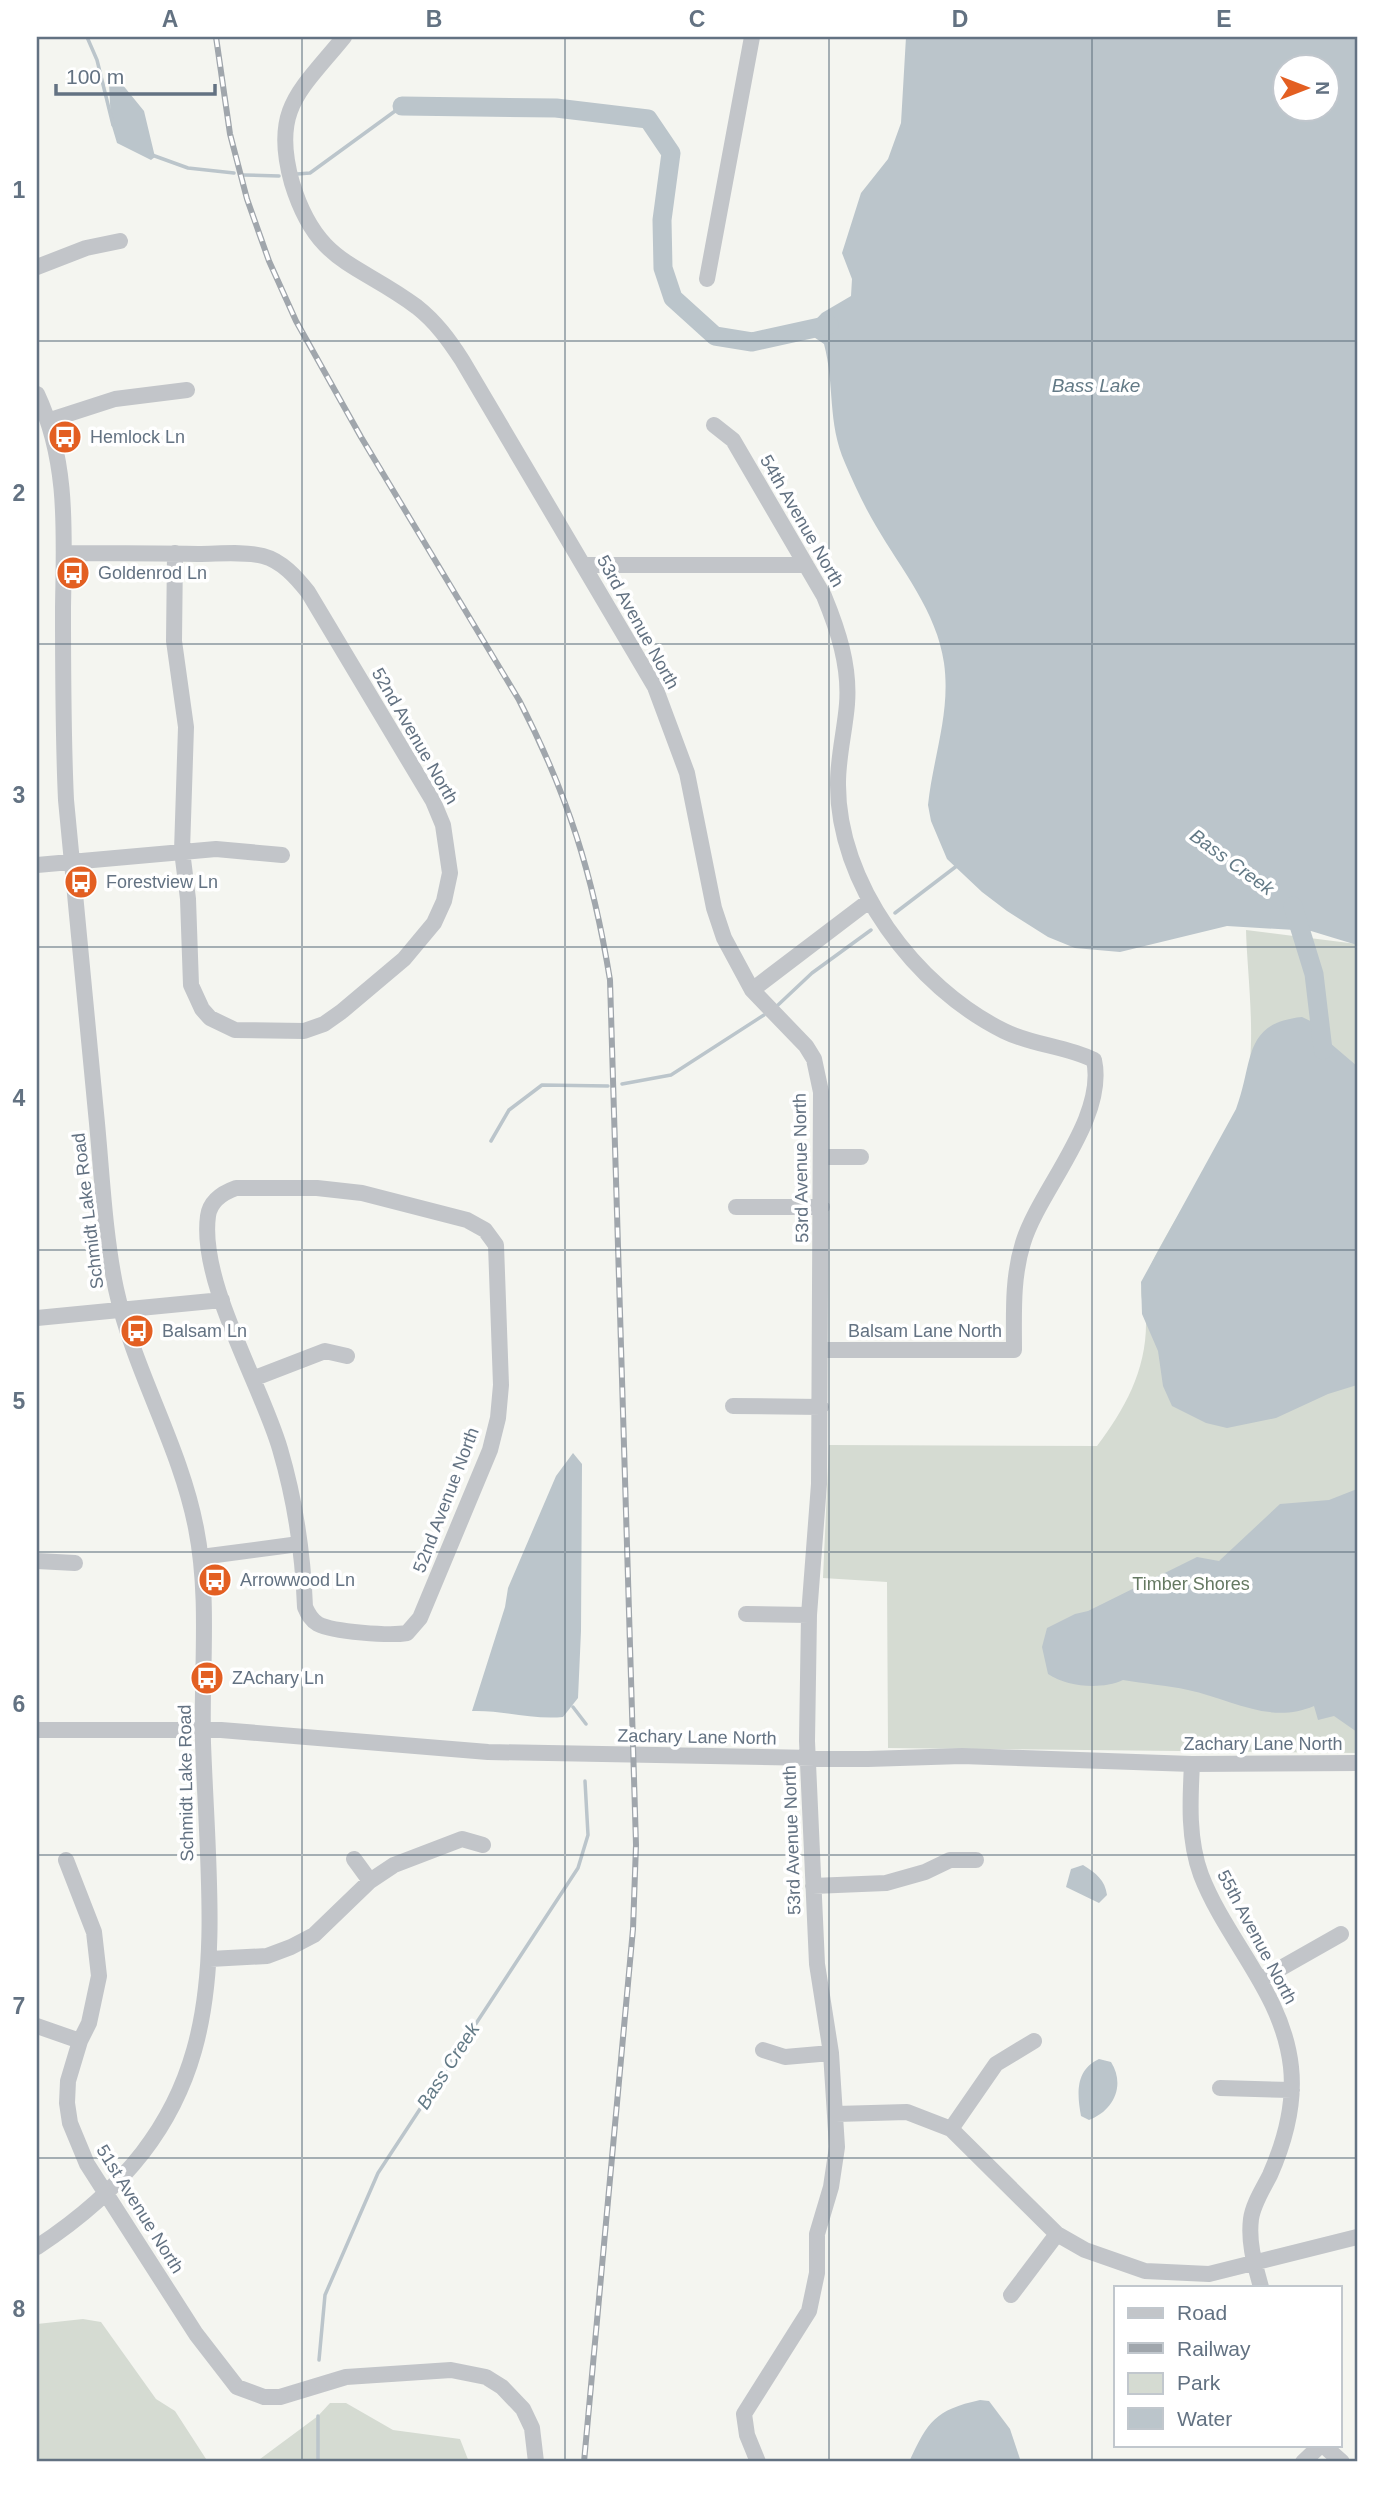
<svg xmlns="http://www.w3.org/2000/svg" width="1394" height="2499" font-family="Helvetica,sans-serif">
<style>
.green{fill:#d5dbd2}
.water{fill:#bbc5cb;fill-rule:evenodd}
.lines{fill:none;stroke-linecap:round;stroke-linejoin:round}
.stream{stroke:#bbc5cb;stroke-width:3.5}
.river{stroke:#bbc5cb;stroke-width:19}
.minor{stroke:#c2c5c9;stroke-width:16}
.rail-casing{stroke:#a0a6ac;stroke-width:6}
.rail{stroke:#fff;stroke-width:3.5;stroke-dasharray:10;stroke-linecap:butt}
.grid{fill:none;stroke:#637282;stroke-width:2;stroke-opacity:0.55}
.labels{text-anchor:middle;dominant-baseline:central;stroke-width:7;stroke-linejoin:round;paint-order:stroke}
.poi-label{font-size:18px;fill:#637282;stroke:#fff;text-anchor:start}
.street-label{font-size:18px;fill:#637282;stroke:#fff}
.park-label{font-size:18px;fill:#657962;stroke:#fff}
.water-label{font-size:19px;font-style:italic;fill:#637a86;stroke:#fff}
.neatline{fill:none;stroke:#637282;stroke-width:2.5}
.grid-label{font-size:23px;text-anchor:middle;font-weight:bold;fill:#637282}
</style>
<rect width="100%" height="100%" fill="#f4f5f0"/>
<path class="green" d="M1246,930L1357,944V1753L888,1748L887,1582L823,1578L829,1445L1097,1446C1125,1409 1147,1369 1146,1320C1145,1308 1138,1294 1143,1283C1169,1217 1227,1153 1246,1084C1257,1044 1247,973 1246,930Z
M83,2319L101,2322L156,2399L175,2411L208,2462H37V2324Z
M330,2403H346L393,2430L460,2439L469,2462H256L318,2416Z"/>
<path class="water" d="M906,37H1357V945L1311,931L1227,926L1120,952L1075,948L1048,937L1007,911L982,892L947,859L931,821L928,805C933,757 951,712 944,663C937,612 901,569 876,526C864,506 854,484 845,463C827,422 835,385 824,344L805,331L822,313L851,296L852,279L842,253L861,193L888,159L901,123ZM1328,66V108H1286V66Z
M109,83L122,84L144,111L155,157L151,160L117,143L111,123Z
M1302,1017L1327,1029L1330,1043L1357,1066V1385L1328,1394L1276,1418L1227,1428L1206,1423L1172,1406L1163,1386L1158,1351L1142,1314L1141,1282L1236,1109C1254,1062 1242,1023 1302,1017Z
M573,1453L582,1464L581,1631L578,1698L563,1717C533,1720 503,1710 472,1711L505,1607L508,1588L556,1476Z
M1357,1489V1732L1334,1716L1318,1720L1314,1706C1270,1725 1231,1699 1188,1690C1167,1685 1144,1684 1123,1680C1101,1690 1068,1687 1048,1674L1042,1647L1047,1628L1075,1614L1088,1611L1197,1557L1219,1561L1280,1504L1329,1500Z
M1083,1865C1096,1873 1105,1880 1107,1895L1099,1903L1066,1887L1071,1869Z
M1099,2059L1111,2062C1126,2086 1113,2111 1089,2120L1081,2116C1077,2094 1075,2070 1099,2059Z
M980,2400L989,2401L1010,2429L1021,2462H909C928,2421 935,2410 980,2400Z"/>
<g class="lines">
<path class="stream" d="M87,37L97,60L113,125
M152,155L188,168L234,173
M297,174L310,173L402,106
M243,175L279,176
M895,913L958,865
M778,1005L812,973L871,930
M622,1084L671,1075L764,1015
M491,1141L509,1110L542,1085L608,1086
M573,1707L586,1724
M319,2360L325,2295L378,2173L578,1868L588,1835L585,1781
M318,2462V2416"/>
<path class="river" d="M402,106L556,108L648,119L671,153L662,220L663,268L673,298L715,336L752,342L829,325
M1293,906L1314,974L1323,1050"/>
<path class="minor" d="M344,37C300,91 271,109 292,183C317,265 357,262 417,307C436,322 449,340 462,360L655,687L687,773L714,908L724,938L752,990L806,1046L814,1059L821,1092L819,1484L809,1615L807,1741L817,1964L831,2053L837,2147L831,2187L817,2234V2273L809,2311L744,2414L747,2435L758,2462
M37,267L86,248L120,241
M707,279L752,37
M37,394C69,462 64,534 63,608C63,672 63,736 66,800C77,905 87,1009 96,1113C102,1172 104,1232 116,1289C134,1372 180,1445 196,1528C210,1599 201,1671 203,1743C211,1959 243,2111 37,2247
M50,420L115,399L187,390
M714,425L733,440L824,596C838,630 850,666 847,704C845,730 838,756 838,783C837,883 915,987 1004,1031C1032,1045 1065,1046 1094,1060C1107,1119 1039,1190 1023,1243C1012,1278 1014,1314 1014,1350H821
M64,553C108,553 153,553 198,554C219,554 243,551 263,556C282,561 296,577 308,592L433,801L443,825L450,873L444,901L434,923L404,959L341,1012L324,1024L304,1031L235,1030L210,1018L202,1009L191,985L188,899L182,851L186,727L174,641L175,553
M583,565H806
M37,865L216,849L282,855
M752,990L869,901
M822,1157H861
M236,1188H317L362,1193L467,1220L485,1230L496,1245L501,1385L498,1418L490,1450L420,1618L407,1633C390,1636 333,1632 318,1624C311,1620 308,1614 305,1607C303,1554 295,1500 280,1449C261,1384 199,1282 208,1216C210,1201 222,1193 236,1188Z
M736,1207H822
M37,1318L222,1300
M255,1378L325,1351L347,1356
M733,1406L821,1407
M201,1557L299,1544
M37,1561L75,1563
M746,1614L809,1615
M37,1730H221L488,1752L868,1759L962,1756L1192,1764L1357,1763
M1192,1764C1190,1801 1188,1840 1201,1875C1227,1942 1283,1993 1291,2067C1295,2104 1285,2141 1270,2175C1263,2189 1253,2204 1251,2219C1248,2243 1255,2265 1261,2287
M354,1859L370,1881
M66,1860L94,1932L99,1976L89,2023L80,2041L68,2081L67,2103L70,2123L87,2164L196,2334L237,2387L264,2397H280L346,2377L451,2370L486,2377L502,2387L523,2409L532,2428L536,2462
M813,1886L886,1883L925,1872L950,1860H976
M210,1959L267,1956L291,1947L314,1935L370,1881L394,1865L462,1839L483,1845
M1260,1980L1341,1934
M37,2026L80,2041
M763,2050L785,2057L831,2053
M1220,2088L1292,2090
M836,2114L907,2112L951,2129L1057,2234L1085,2250L1145,2271L1209,2274L1357,2237
M951,2129L996,2064L1034,2041
M1011,2295L1057,2234
M1323,2445L1342,2462
M1303,2462L1321,2445"/>
<defs>
<path id="rail" d="M216,37L230,134L247,199L269,261L296,321L361,437L519,700C568,795 593,875 610,980L636,1845L633,1929L584,2462"/>
</defs>
<use href="#rail" class="rail-casing"/>
<use href="#rail" class="rail"/>
</g>
<path class="grid" d="M302,37V2462M565,37V2462M829,37V2462M1092,37V2462M37,341H1357M37,644H1357M37,947H1357M37,1250H1357M37,1552H1357M37,1855H1357M37,2158H1357"/>
<defs>
<symbol id="bus-disc" viewBox="-11 -11 22 22"><circle r="9.5" fill="#e35f22" stroke="#fff"/><path d="M-5-6H5V4H4V6H2V4H-2V6H-4V4H-5ZM-3.5-4V0h7V-4ZM-3.5 1.2v1.5H-2V1.2ZM2 1.2v1.5H3.5V1.2Z" fill="#fff"/></symbol>
</defs>
<g fill-rule="evenodd">
<use href="#bus-disc" x="46" y="418" width="38" height="38"/>
<use href="#bus-disc" x="54" y="554" width="38" height="38"/>
<use href="#bus-disc" x="62" y="863" width="38" height="38"/>
<use href="#bus-disc" x="118" y="1312" width="38" height="38"/>
<use href="#bus-disc" x="196" y="1561" width="38" height="38"/>
<use href="#bus-disc" x="188" y="1659" width="38" height="38"/>
</g>
<g class="labels">
<g class="poi-label">
<text x="90" y="437">Hemlock Ln</text>
<text x="98" y="573">Goldenrod Ln</text>
<text x="106" y="882">Forestview Ln</text>
<text x="162" y="1331">Balsam Ln</text>
<text x="240" y="1580">Arrowwood Ln</text>
<text x="232" y="1678">ZAchary Ln</text>
</g>
<g class="street-label">
<text transform="translate(802 521) rotate(60)">54th Avenue North</text>
<text transform="translate(638 622) rotate(61)">53rd Avenue North</text>
<text transform="translate(415 736) rotate(60)">52nd Avenue North</text>
<text transform="translate(801 1168) rotate(-91)">53rd Avenue North</text>
<text transform="translate(88 1211) rotate(-97)">Schmidt Lake Road</text>
<text x="925" y="1331">Balsam Lane North</text>
<text transform="translate(446 1500) rotate(-69)">52nd Avenue North</text>
<text transform="translate(697 1737) rotate(1)">Zachary Lane North</text>
<text x="1263" y="1744">Zachary Lane North</text>
<text transform="translate(186 1783) rotate(-91)">Schmidt Lake Road</text>
<text transform="translate(792 1840) rotate(-92)">53rd Avenue North</text>
<text transform="translate(1257 1937) rotate(62)">55th Avenue North</text>
<text transform="translate(140 2209) rotate(58)">51st Avenue North</text>
</g>
<g class="park-label">
<text x="1191" y="1584">Timber Shores</text>
</g>
<g class="water-label">
<text x="1096" y="385">Bass Lake</text>
<text transform="translate(1232 862) rotate(36)">Bass Creek</text>
<text transform="translate(448 2066) rotate(-57)">Bass Creek</text>
</g>
</g>
<rect width="1394" height="2499" fill="none" stroke="#ffffff" stroke-width="77"/>
<rect x="1114" y="2286" width="228" height="161" fill="#ffffff" stroke="#c1c7cd" stroke-width="2"/>
<rect x="1128" y="2308" width="35" height="10" fill="#c2c5c9" stroke="#c1c7cd" stroke-width="2"/>
<text x="1177" y="2320" font-size="21" fill="#637282">Road</text>
<rect x="1128" y="2343" width="35" height="10" fill="#a0a6ac" stroke="#c1c7cd" stroke-width="2"/>
<text x="1177" y="2356" font-size="21" fill="#637282">Railway</text>
<rect x="1128" y="2373" width="35" height="21" fill="#d5dbd2" stroke="#c1c7cd" stroke-width="2"/>
<text x="1177" y="2390" font-size="21" fill="#637282">Park</text>
<rect x="1128" y="2408" width="35" height="21" fill="#bbc5cb" stroke="#c1c7cd" stroke-width="2"/>
<text x="1177" y="2426" font-size="21" fill="#637282">Water</text>
<g transform="translate(1306 88) rotate(90)"><circle r="33" fill="#ffffff" stroke="#c1c7cd" stroke-width="2"/>
<path d="M0-5L12 26L0 18L-12 26Z" fill="#e35f22"/>
<text y="-10" font-size="19" font-weight="bold" text-anchor="middle" fill="#637282">N</text>
</g>
<path d="M56 84v10h159v-10" fill="none" stroke="#637282" stroke-width="3.5"/>
<text x="66" y="84" font-size="21" fill="#637282" stroke="#ffffff" stroke-width="5" paint-order="stroke">100 m</text>
<rect x="38" y="38" width="1318" height="2422" class="neatline"/>
<g class="grid-label">
<text x="170" y="27">A</text>
<text x="434" y="27">B</text>
<text x="697" y="27">C</text>
<text x="960" y="27">D</text>
<text x="1224" y="27">E</text>
<text x="19" y="198">1</text>
<text x="19" y="501">2</text>
<text x="19" y="803">3</text>
<text x="19" y="1106">4</text>
<text x="19" y="1409">5</text>
<text x="19" y="1712">6</text>
<text x="19" y="2014">7</text>
<text x="19" y="2317">8</text>
</g>
</svg>
